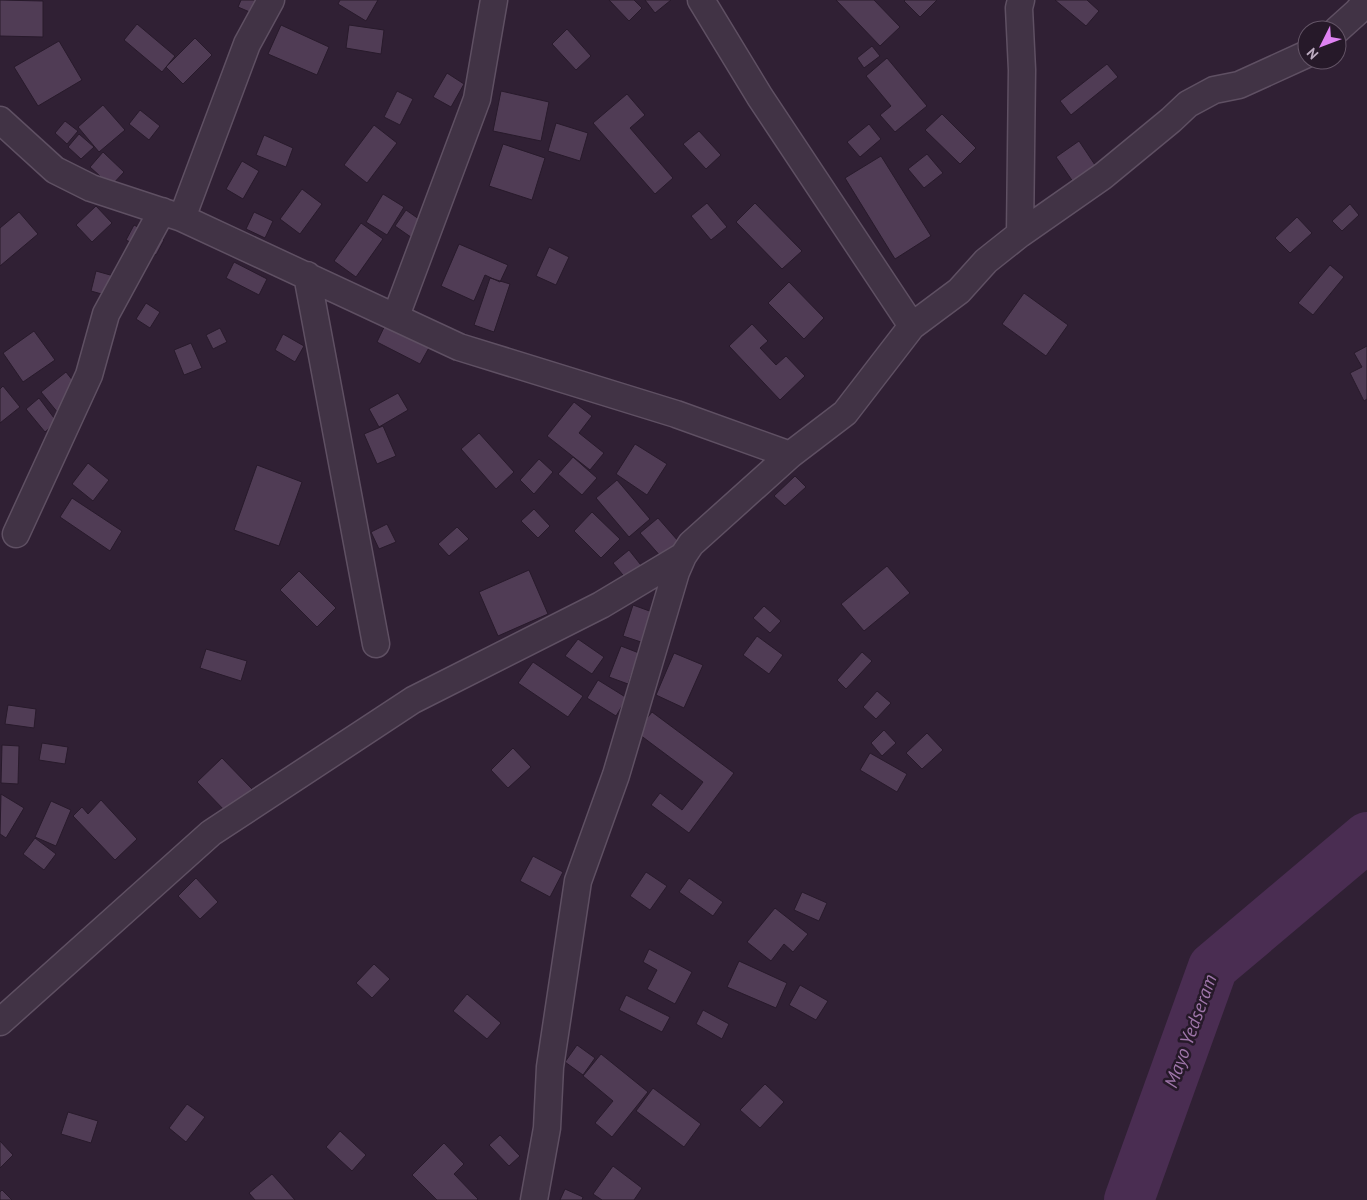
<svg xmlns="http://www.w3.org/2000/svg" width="1367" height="1200" font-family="'PT Sans',sans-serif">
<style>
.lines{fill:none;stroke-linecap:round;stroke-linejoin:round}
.river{stroke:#4a2d52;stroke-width:50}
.building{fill:#503c55;stroke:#281a2b}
.minor-casing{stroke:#5f5063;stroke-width:29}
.minor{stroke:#413345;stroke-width:26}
.labels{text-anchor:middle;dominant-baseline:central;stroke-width:5;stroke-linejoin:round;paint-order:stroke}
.water-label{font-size:19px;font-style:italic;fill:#9f76aa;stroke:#261929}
</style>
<rect width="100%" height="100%" fill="#302034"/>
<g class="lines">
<path class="river" d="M1129,1200L1213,967L1367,837"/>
</g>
<path class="building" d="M0,0L43,1V37L0,36Z
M241,0H266L259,16L238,7Z
M340,0H378L366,21L338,4Z
M609,0H634L642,8L629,21Z
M645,0H671L655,13Z
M836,0H874L900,27L880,46Z
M905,0H937L920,17L904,1Z
M1055,0H1087L1099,11L1086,26Z
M137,24L175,56L162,72L124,40Z
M281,25L329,47L317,75L268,54Z
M349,25L384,30L381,54L346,48Z
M567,29L591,56L576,70L552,44Z
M195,38L212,55L183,84L166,67Z
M59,41L82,80L38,106L14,67Z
M872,46L880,56L864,68L857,58Z
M887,58L927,106L895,132L880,115L891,106L866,76Z
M1107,64L1118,77L1071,115L1060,101Z
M447,73L464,84L451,107L433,97Z
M397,91L413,99L400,125L384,117Z
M501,91L549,102L541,141L493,131Z
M627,94L645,115L630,128L673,178L655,194L593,123Z
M103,105L125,130L99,152L78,127Z
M140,110L160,126L149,140L129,124Z
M942,114L976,148L960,164L925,130Z
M65,121L78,131L67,144L55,133Z
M556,123L588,133L580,161L548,151Z
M869,124L881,139L860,157L847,142Z
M374,125L397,143L367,183L344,165Z
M699,131L721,155L706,169L683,144Z
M79,134L94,147L81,159L68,147Z
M264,135L293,148L286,167L256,155Z
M1079,141L1103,177L1080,192L1056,157Z
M503,144L545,158L532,200L489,186Z
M103,152L124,172L111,186L90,167Z
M927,154L943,173L924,188L908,169Z
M881,156L931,236L895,259L845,178Z
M242,161L259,171L243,199L226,189Z
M302,189L322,204L300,234L280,219Z
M383,194L404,207L387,235L366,222Z
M707,203L727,227L711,240L691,216Z
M755,203L802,251L782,269L736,222Z
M1350,204L1359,215L1342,231L1332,221Z
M96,206L112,223L92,242L76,225Z
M406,210L439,233L428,249L395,226Z
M19,212L38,234L0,266V228Z
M254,212L273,221L265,238L246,229Z
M1297,217L1312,233L1290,253L1275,238Z
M361,223L383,239L356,277L334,261Z
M134,225L164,240L156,255L126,240Z
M459,244L508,265L500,282L485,275L474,301L441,286Z
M549,247L569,257L556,285L536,276Z
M234,262L267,279L259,295L226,278Z
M1330,265L1344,277L1313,315L1298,303Z
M96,271L121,278L116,298L91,291Z
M490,278L510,284L494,332L474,325Z
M789,282L824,318L804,339L768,303Z
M1024,293L1068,325L1046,356L1002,324Z
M146,303L160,312L150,328L136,319Z
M387,321L431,344L420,364L377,342Z
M752,324L768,341L760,348L776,365L786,356L805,376L780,400L729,346Z
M220,328L227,342L213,349L206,335Z
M34,331L55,360L23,382L3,353Z
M283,334L304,346L295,362L275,350Z
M191,343L202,368L184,375L174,350Z
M1367,346V399L1364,401L1350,373L1362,367L1354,353Z
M66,372L81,391L67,424L41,392Z
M3,386L20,407L0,423V389Z
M398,393L408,410L379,427L369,409Z
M39,398L57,422L45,432L26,409Z
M574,402L592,416L579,433L604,453L590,470L547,436Z
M383,426L396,456L377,464L364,434Z
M479,433L514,472L496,489L461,449Z
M635,444L667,464L647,495L616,474Z
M573,457L597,478L582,495L558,474Z
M539,459L553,472L534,494L520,480Z
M88,463L109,480L93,501L72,484Z
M257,465L302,482L279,546L234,530Z
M795,476L806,487L785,506L774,496Z
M617,480L650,519L629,537L596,498Z
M72,498L122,531L110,551L60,517Z
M534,509L550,526L538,538L521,521Z
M592,512L620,539L601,558L574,531Z
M658,518L679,542L662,558L640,533Z
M387,524L396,542L379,549L371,532Z
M457,527L469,539L449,556L438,544Z
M629,550L648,574L632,586L613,563Z
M887,566L910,593L864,631L841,604Z
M529,570L548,614L498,636L479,592Z
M299,571L336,608L317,627L280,590Z
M633,605L655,613L644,643L623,636Z
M764,606L781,621L770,633L753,618Z
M757,636L783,655L769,674L743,655Z
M578,639L604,657L592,674L565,656Z
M621,646L639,653L628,684L609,677Z
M206,649L247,661L241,681L200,668Z
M862,652L872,661L846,689L837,680Z
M674,653L703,665L684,708L656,695Z
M533,662L583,696L568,717L518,683Z
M598,680L627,698L616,716L587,698Z
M877,691L891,703L876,719L863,707Z
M8,705L36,709L34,728L5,724Z
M652,712L734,773L689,833L651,805L660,793L682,810L703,782L636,732Z
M884,730L896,743L882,756L871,743Z
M927,733L943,750L922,769L906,753Z
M42,743L68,747L65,764L39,760Z
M2,745L19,746L18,784L1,783Z
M513,748L531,767L508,788L491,770Z
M870,753L907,774L897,792L860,770Z
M222,758L252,789L227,813L197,782Z
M1,794L24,808L6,838L0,834Z
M101,800L137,839L115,860L73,816L82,807L88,814Z
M51,801L71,810L56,846L35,837Z
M35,838L56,854L44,870L23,854Z
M533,856L563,872L550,897L520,881Z
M646,872L667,886L650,910L630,896Z
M196,878L218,902L200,919L178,896Z
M689,878L723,902L713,916L679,892Z
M802,892L827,903L819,921L794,910Z
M775,908L808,934L793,952L784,944L771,961L747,942Z
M649,949L692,972L675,1004L647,989L657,970L643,962Z
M739,961L787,983L776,1008L727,987Z
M374,964L390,979L372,998L356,983Z
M800,985L828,1001L816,1020L789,1005Z
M467,994L501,1023L487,1039L453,1011Z
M626,995L670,1017L662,1032L619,1010Z
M703,1010L729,1024L722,1039L696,1024Z
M577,1045L595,1058L583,1075L565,1062Z
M601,1054L648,1092L612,1137L595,1123L613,1101L583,1076Z
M765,1084L784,1102L760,1128L740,1110Z
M653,1088L701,1124L684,1147L636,1111Z
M187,1104L205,1117L186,1142L169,1128Z
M68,1112L98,1121L91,1143L61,1134Z
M340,1131L366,1155L352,1171L326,1147Z
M500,1135L520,1156L509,1166L489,1145Z
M0,1141L13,1155L0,1168Z
M444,1143L464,1164L454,1174L478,1199L477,1200H437L412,1175Z
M613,1166L642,1188L634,1200H602L593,1194Z
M272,1174L295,1200H255L249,1193Z
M565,1189L583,1197L582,1200H560Z
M2,1190L12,1200H0V1192Z"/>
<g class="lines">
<defs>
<path id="minor" d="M701,0L760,97L912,326
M1337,30L1357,12L1367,0
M0,120L55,170L91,188L182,218L459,347L676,414L790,455
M182,218L247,44L271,0
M1020,234L1022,70L1019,8L1021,0
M307,275L376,644
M396,316L477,99L494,0
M16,534L89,375L106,314L162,211
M0,1022L211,833L413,700L601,605L683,556
M534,1200L547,1128L550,1067L578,881L616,775L676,572L683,556L691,544L790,455L845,413L912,326L959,291L986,261L1020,234L1103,176L1171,120L1188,104L1214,90L1239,85L1307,54"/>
</defs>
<use href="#minor" class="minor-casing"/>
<use href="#minor" class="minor"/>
</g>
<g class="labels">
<g class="water-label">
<text transform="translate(1190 1031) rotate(-70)">Mayo Yedseram</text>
</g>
</g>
<g transform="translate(1322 45) rotate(228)"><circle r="24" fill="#261929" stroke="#635466"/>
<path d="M0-4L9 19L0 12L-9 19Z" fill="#df82f2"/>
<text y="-8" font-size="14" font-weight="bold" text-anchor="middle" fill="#beadc2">N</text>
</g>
</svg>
